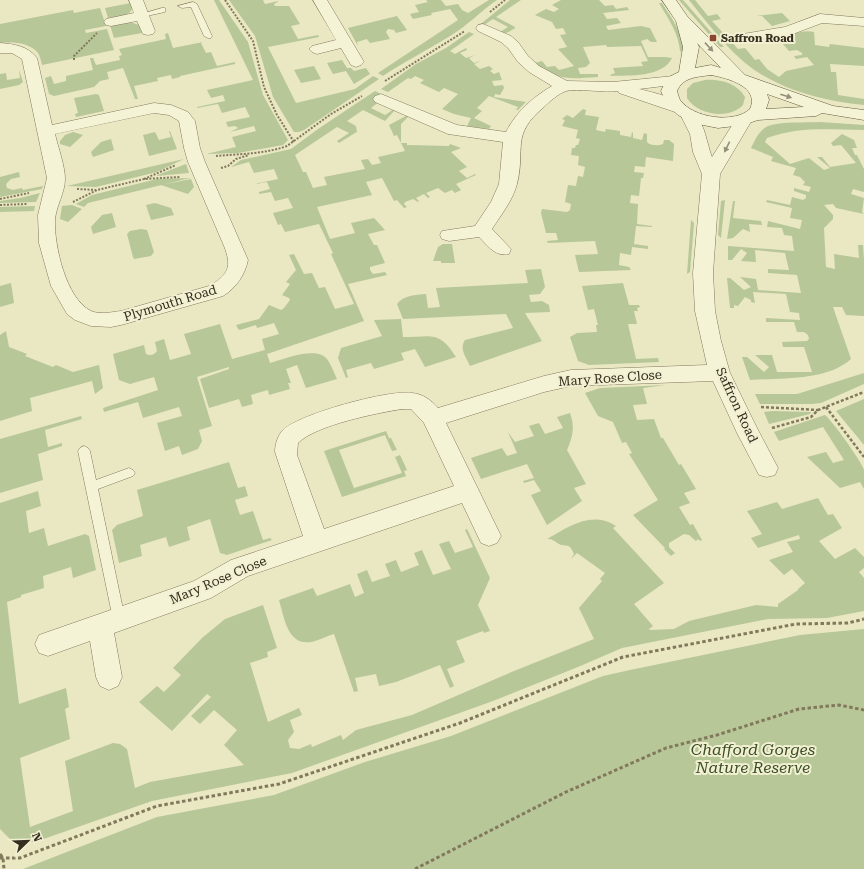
<svg xmlns="http://www.w3.org/2000/svg" width="864" height="869" font-family="'Roboto Serif',serif">
<style>
.green{fill:#b7c798}
.lines{fill:none;stroke-linecap:round;stroke-linejoin:round}
.lane-casing{stroke:#82795c;stroke-width:1}
.street-casing{stroke:#82795c;stroke-width:1}
.secondary-casing{stroke:#645a3f;stroke-width:1}
.path-far2{stroke:#82795c;stroke-width:2;stroke-dasharray:2 1.5;stroke-linecap:butt}
.path-far1{stroke:#82795c;stroke-width:2.5;stroke-dasharray:3 2;stroke-linecap:butt}
.path{stroke:#82795c;stroke-width:3;stroke-dasharray:3.5 2.5;stroke-linecap:butt}
.lane{fill:#f5f3d6;fill-rule:evenodd}
.street{fill:#f5f3d6;fill-rule:evenodd}
.secondary{fill:#f5f3d6;fill-rule:evenodd}
.oneway{fill:#94907a}
.poi-dot{fill:#8c4531;stroke:#f2f0d2;stroke-width:1.5}
.labels{text-anchor:middle;dominant-baseline:central;stroke-width:4;stroke-linejoin:round;paint-order:stroke}
.far-poi-label{font-size:11px;font-weight:bold;fill:#342e1e;stroke:#f2f0d2;text-anchor:start}
.street-label{font-size:13px;fill:#342e1e;stroke:#f2f0d2}
.near-park-label{font-size:16px;font-style:italic;fill:#3b4e27;stroke:#f2f0d2}
</style>
<rect width="100%" height="100%" fill="#eae7c3"/>
<path class="green" d="M214,0H219L248,42L263,95L288,140L283,145L238,153L206,154L236,147L232,137L256,131L254,126L230,132L238,128L235,126L228,127L226,122L250,117L245,107L222,113L218,104L197,108V107L225,101L223,95L211,98L207,90L253,80Z
M229,0H263L265,4L279,1L274,4L275,6H289L300,24L291,26L298,39L318,35L319,37L268,47L296,103L355,89L373,76L379,79L304,130L299,132H294L273,97L255,36Z
M426,0H441L446,6L458,4L462,10L468,13L489,0H497C481,11 467,26 450,36C428,50 405,61 383,76L378,73L458,20L450,9L431,13L432,15L413,19L410,14L419,12L415,5L428,2Z
M510,0H521L496,17L515,27V28C510,31 506,35 500,32L508,27L493,19L478,29L476,28Z
M561,0H599L605,6L613,5L616,9L627,7L629,10L603,13L607,19L617,18L621,23L606,26L608,30L641,26L650,28L657,42H651L647,39L641,41L648,57H665L672,58C662,78 629,75 611,76L610,75L615,73L613,68L643,66L641,62L648,61L641,46L607,47L606,45L583,47L590,63L586,67L578,68L580,74H598V77C569,79 559,81 535,63L542,61L547,67L555,66L559,70L574,66L558,49L567,47L560,35L566,34L563,28L556,29L552,22L535,15L546,9L554,12L559,9L552,5Z
M679,0H683L724,47H720Z
M689,0H695L708,16L717,14L721,19L712,21L738,49L745,48L755,60L759,59L767,69L779,77L786,71L814,65L807,57L796,59L794,56L802,55V53L797,50L789,51L782,43L789,42L785,38L778,39V37C789,35 805,29 814,32L815,45L829,47L830,44L864,48V66L830,64L831,72H836L838,95L864,99V105C823,101 776,89 744,62C725,46 705,20 689,0Z
M131,3L133,7C130,17 117,17 108,18L105,8Z
M659,3H662C670,16 685,35 683,52L680,51C679,34 668,18 659,3Z
M100,8L106,26L85,30L86,33L107,29L114,50L42,65C41,61 40,56 38,53C29,42 12,42 0,43V24L73,10L74,13Z
M782,13L790,21L772,26L762,16H756Z
M397,16L407,30L396,33L394,30L388,29L386,32L390,39L370,43L367,39L357,42L358,46L348,28Z
M130,22L139,25L142,33L114,38L110,25Z
M469,32L474,34L450,51L455,54L466,48L467,50L460,53L466,58L475,55L469,58L474,63L481,61L474,64L480,69L489,66L493,69L490,71L494,74L499,72L502,80L492,81L494,86L503,85L504,88L500,95L495,94L494,97L526,102L518,110H516L518,107L489,96L477,108L482,111L474,118L491,126L489,129L467,126L471,118L454,114L442,109L458,94L444,88L439,92L420,83L424,80L415,76L411,79L408,78L388,92L381,89L416,64L446,48Z
M168,33L173,48L203,42L201,43L206,53L211,52L217,66L235,62V64L180,76V77L172,79L171,75L157,78L158,81L134,86L138,99H135L123,68L107,72L109,79L100,81L94,87L54,96L49,94L45,78L51,76L54,84L66,81V76L93,70L90,58H93L96,65L120,60L119,56L122,55L119,49L166,39L165,34Z
M342,60L347,68H351L354,71L366,68L370,74L354,84L346,71L333,74L327,63Z
M314,66L321,79L301,83L294,70Z
M19,70L23,82L19,85L0,89V74L6,73L7,80L20,78Z
M705,80C720,79 737,83 745,97L743,105C729,120 697,115 687,98V89L693,83Z
M375,91L383,95L376,99L380,101L371,108L385,115L394,109L395,110L385,121L363,110L347,121L356,126L357,132L355,133L339,143L337,141L349,133L337,127L295,155L303,172H306L313,188L327,185L324,177L365,169L361,160L368,159L372,165L381,163L378,157L405,151L397,135L394,136L389,125L406,116H409L401,124V143H407V145L449,146L450,144L461,148L451,152L467,167L459,171L467,178L475,174L476,175L456,184L461,190L455,193L452,190L445,193L438,188L426,193L430,197L428,198L424,194L416,198L419,201L418,202L413,199L405,202L404,204L407,207L404,208L397,200L394,201L382,178L366,182L372,195L317,207L330,239L355,233L351,223L374,218L385,230L368,234L374,245H377L385,263L370,267V270L373,274L385,272L387,275L348,284L364,321L267,354L270,363C285,359 316,346 327,359C331,364 334,373 337,379L306,388L297,365L286,369L291,383H288L290,389L269,395L268,390L251,395L253,404L242,407L239,399L209,408L200,379L229,369V367L197,377L212,426L199,430L202,441L198,449L182,455L179,446L165,451L157,423L182,416L179,407L143,418L138,402L104,412L103,408L158,390L154,377L130,384L119,380L113,354L144,345L146,354C151,356 154,355 157,351L155,342L164,339L170,360L191,354L184,334L220,324L232,359L265,350L262,339L279,334L274,323L257,328L256,325L240,330L238,329L236,325L259,319L269,305L281,310L284,308L290,300L289,298L282,295L290,284L286,282L296,270L289,255L294,254L304,274L312,273L319,288L325,287L335,309L354,304L331,254L333,253L319,224L285,232L281,224L278,225L273,213L293,208L288,198L275,201L271,192L259,194V192L270,189L267,182L254,184L278,179L274,169L254,173L249,162L231,167L241,160L291,149L318,129Z
M96,94L99,95L104,111L76,117L75,114L78,113L74,98Z
M583,109L586,110L585,115L599,117L596,130L605,132L606,129L620,131V135L631,137L632,132L633,133V138L642,140L644,133L647,134V142C650,146 659,146 663,144L664,140H669L674,144L673,161L646,157L645,167L635,166L634,172L644,173L643,178H641L639,196L631,195L630,203L638,204L637,224L652,226V227L636,226L634,244L648,246V249L632,247L631,255L620,253L619,265L629,267L631,270L579,272L575,255L598,254L595,241L548,243L547,241L558,240L556,233H546L541,213L542,209L567,212L570,210L571,204L565,202L568,185L576,186L578,176L583,177L585,167L578,165L579,156L571,155L572,148H575L576,145H578L580,139L576,138L578,130L562,126L565,120L562,119L567,115L573,118Z
M820,122L864,125V130C828,130 802,126 767,138L765,142L790,164L809,158L824,170L830,168L817,157H822L830,167L856,163L841,145L833,146L831,143L842,134L854,140L857,148H852L855,155H857L864,169V192L853,189L851,194L864,198L862,212L864,214L836,208L833,204L824,205L833,215V219L824,228L826,267L835,269L834,254L859,258L858,245H863L864,259V316L846,315L842,307H833L851,359C827,381 780,378 750,380L742,357H747L764,372L769,367L755,355H772L777,372H812L804,347H783L782,342L807,341L809,339L808,335L804,332H797L794,322H766V318L800,320L799,313L790,312L786,294L753,292L755,303L751,302V300L745,297L738,306L734,305V308H730L727,278H730L744,290L751,287L740,277L756,279L758,290L801,293L797,275L768,273V269L789,270L785,253L755,250L756,262L741,261L747,253L741,249L732,260H728V246L794,251L792,236L784,235L782,228L767,227L768,221L800,229L802,220L790,218L792,208L766,202L767,200L790,205L792,197L803,200L806,198V195L794,191V188L809,192L811,187L803,185L805,182L800,177L793,175L796,168L771,161L773,157L751,148C755,140 759,130 768,126C782,121 805,123 820,122Z
M169,131H170L177,149L149,156L143,135L155,132L159,140L171,137Z
M73,132L83,135L70,147L60,144V141L65,135Z
M111,139L114,150L93,157L91,152L101,142Z
M184,159L157,172L96,187L67,186Z
M186,164L189,173L155,176Z
M19,172L20,177L11,179L6,184L7,188L13,190L22,188L23,190L43,186L42,189L0,197V177Z
M190,178L88,203L84,207L76,204L92,195L157,179Z
M191,179L194,187L188,194L161,185Z
M40,193L36,202L0,203V201L20,198Z
M725,200L721,238L718,235L721,201Z
M733,201H735L733,218L761,221L762,225L749,224L750,232L743,229L733,238L727,239Z
M155,203L171,208L174,215L151,220L146,205Z
M72,205L82,209L68,222L60,219L62,206Z
M35,206L34,211L0,212V207Z
M112,213L116,227L93,234L91,227L102,215Z
M691,220L694,223L690,272L687,274Z
M141,229L147,230L154,252L151,256L134,259L133,257L127,234L130,231Z
M443,244H452L455,263H441V261H433L438,247Z
M541,269L545,287L540,294L529,295L531,302L542,301L549,305L550,312L525,313L542,341L470,366C466,357 459,349 465,340L513,328L506,314L403,319L397,304C404,295 415,295 426,294L428,308L440,307L436,288L528,283L525,270Z
M11,283L14,303L0,307V286Z
M623,283L629,305H639L640,307L637,308L638,311H634L637,324H628L636,359L658,358L659,362L589,365L578,361L570,337L577,333L597,332L596,325H598L594,309L588,310L582,286Z
M401,319L403,337C432,337 439,330 456,357L425,367L415,349L401,353L404,360L374,369L371,363L346,370L348,377L346,378L338,358L341,348L382,336L374,320Z
M6,331L9,347L27,354L25,356L53,367L56,365L73,372L99,365L103,388L95,394L92,381L30,398L32,411L0,421V335Z
M864,373V384L821,403L812,404H760L755,394H797Z
M666,385L643,388L647,404L633,405L637,420L654,419L661,438H663L679,465L681,464L696,489L684,493L690,503L679,507L690,525L693,524L702,540L700,541L698,539L696,541L689,535L684,534L669,543V547L675,553L671,556L664,549L665,548L633,515L658,500L629,454L632,453L626,442L622,443L613,422L598,416L585,393L600,388Z
M864,399V445L836,411Z
M773,411L811,412L810,414L769,424L764,412Z
M570,413C575,427 573,436 567,450L586,484L574,488L582,501L547,525L531,495L541,491L534,480L524,483L523,481L534,478L527,464L481,479L471,458L502,448L507,456L517,453L508,432L515,442L534,436L529,426L539,423L545,434L563,428L557,417Z
M825,415C831,419 862,462 864,470C864,475 864,483 864,489L860,482L840,488L807,457L826,452L833,463L844,460L823,427L779,441L774,432Z
M81,416L82,419L45,430L48,447L62,443V446L38,454L43,480L0,493V439Z
M386,431L389,438H391L397,450L392,451L385,435L339,450L354,488L402,473L395,457L400,455L407,470L404,471L406,476L342,497L324,451Z
M229,462L238,488L245,486L248,496L235,500L240,515L253,511L263,540L270,538L272,540L227,555L220,553L210,519L187,527L190,540L169,547L166,537L140,545L142,556L119,563L112,530L117,525L143,516L137,490Z
M38,491L41,506L26,511L29,533L44,528L48,546L85,534L89,536L96,570L73,578L71,567L43,576L44,588L21,595V597L7,602L19,704L66,688L69,707L65,709L70,739L20,758L30,827L73,811L65,761L113,743L120,744L127,749L135,788L150,782L244,765L224,745L237,730L214,710L200,724L191,716L211,697L207,694L172,731L139,702L157,686L164,692L181,675L173,668L202,638L225,619L263,605L277,648L267,652L268,657L250,663L268,722L299,708L302,715L290,720L294,732L288,740L290,748L299,749L311,744L312,747L341,735L343,740L356,730L412,715L514,671L594,639L579,608L602,581L600,579L605,573L577,553L571,559L574,554C569,542 568,548 559,544C554,541 553,539 547,539C568,527 592,510 616,526L613,528L664,583L634,604L653,626L649,629L650,630L674,629L689,621L756,605L778,607V604L798,590V589L805,583L792,569L784,575L769,560L793,552L787,542L800,539L799,535L758,548L751,538L762,534L747,511L777,502L782,509L818,498L828,515L833,514L842,528L819,541L835,559L855,548L864,557V568L859,572L864,578V611L827,618L768,619L622,648L578,667L493,701L292,773L152,801L35,842L11,840L0,829V503Z
M467,529L490,578L478,605L490,631L484,633L483,631L456,641L465,662L447,669L454,686L450,688L440,665L396,682L379,686L376,674L355,678L358,691L354,692L334,634C326,636 318,641 311,642C287,646 284,616 279,600L313,588L317,596L350,584L355,597L364,593L357,574L367,570L372,582L390,576L385,564L396,560L401,572L419,565L414,553L422,550L433,575L451,569L439,544L449,541L455,553L473,547L465,530Z
M864,629V869H23L157,817L274,795L365,762L451,736L603,676L630,670L800,635Z"/>
<g class="lines">
<defs>
<path id="lane" d="M193,2L197,4L212,36L211,38H208L204,36L191,7L182,8L178,6Z
M162,8H165V12L142,17L138,15Z
M84,446L88,448L90,451L96,480L129,468L133,470L135,473L133,476L98,489L125,619L123,623L119,625L115,623L113,619L78,451L80,448Z"/>
<path id="street" d="M129,0H143L155,31L153,34L148,35L143,34L137,21L111,26L106,25L104,22L106,19L134,13Z
M313,0H327L364,62L361,65L356,67L351,65L341,48L317,54L312,52L309,49L312,46L336,40Z
M820,14L864,18V26L822,23L793,34L743,42L738,41L736,38L738,35L743,34L785,27Z
M483,24L511,36L518,42L528,56L539,66L567,81L613,82L674,76L680,78L682,81L680,84L639,89C651,92 679,98 686,108L684,111L678,113L619,93L618,91C605,93 576,88 566,91C558,94 550,101 544,107C510,135 526,149 517,184C513,200 501,215 492,229L511,249L509,254C495,257 488,246 479,237L449,241L442,239L440,235L442,231L475,226L491,202L499,184L503,142L448,134L375,102L373,99L375,96L381,94L457,125L506,132C516,112 533,97 552,86L529,72L518,62L508,48L501,42L478,31L476,28L478,25Z
M0,43C14,44 28,46 37,58L52,125L154,103L171,105L188,112L195,121L200,148L205,162L248,260C245,275 236,288 223,296L121,325L111,327L91,326L75,320L67,314L51,286L39,243L38,215L47,178L22,59L12,53H0ZM154,113L169,115L179,121L184,148L188,162L224,246C232,266 229,275 209,286L121,311C112,312 100,315 91,311C66,299 54,245 55,220C56,206 65,193 65,179C65,166 58,147 55,134Z
M689,111L695,113C706,128 706,141 712,157L738,116L744,115L750,116L752,120L720,174L713,273L715,311L721,341L730,373L757,428L778,468L775,475L767,477L759,475L737,433L713,381L571,386L544,392L446,423L501,536L497,543L489,546L481,543L462,503L248,576L211,598L114,633L122,677L118,686L109,690L100,686L96,677L90,641L48,656L39,653L35,644L39,635L194,581L231,560L303,536L275,452C275,444 278,435 283,430C299,414 390,389 412,393C423,394 431,400 438,408L544,376L571,370L707,365L695,311L693,273L702,174L693,152L690,134L681,116L683,113ZM402,409H411L424,423L454,486L324,529L297,455L298,443C316,425 377,413 402,409Z"/>
<path id="secondary" d="M662,0H676L687,16L745,75L833,106L864,110V120L822,113L816,116L758,120L743,125L718,128L693,123L678,115L667,105L661,91L667,78L679,72L683,47L676,21ZM697,43L721,68L711,65L695,68L699,47ZM711,75C728,78 760,87 750,109C734,124 693,118 680,100C679,98 678,94 677,91C683,77 697,77 711,75ZM767,94L804,107L766,109L769,100Z"/>
</defs>
<use href="#lane" class="lane-casing"/>
<use href="#street" class="street-casing"/>
<use href="#secondary" class="secondary-casing"/>
<path class="path-far2" d="M225,0L253,41L264,87L277,115L294,142
M490,12L505,0
M74,60V56L97,33
M385,81L465,31
M216,156C239,154 265,154 287,146L331,114L362,96
M221,168L228,166L236,159L249,155
M144,179L176,165
M77,189L96,190
M0,199L29,193
M73,202L97,190L144,179L180,177
M0,205L27,204"/>
<path class="path-far1" d="M761,407L818,410
M826,407L864,457
M772,428L811,417L818,410L864,392"/>
<path class="path" d="M0,854L3,858L4,869
M0,858H20L157,806L279,784L460,723L623,657L796,624L848,623L864,619
M415,869L566,792L666,748L717,735L799,709L839,705L864,710"/>
<use href="#lane" class="lane"/>
<use href="#street" class="street"/>
<use href="#secondary" class="secondary"/>
</g>
<defs><path id="oneway-solid" d="M-6-.8H1V-3.2L6.5 0L1 3.2V.8H-6Z"/></defs>
<g class="oneway">
<use href="#oneway-solid" transform="translate(709 47) rotate(47)"/>
<use href="#oneway-solid" transform="translate(786 96) rotate(18)"/>
<use href="#oneway-solid" transform="translate(727 147) rotate(116)"/>
</g>
<rect class="poi-dot" x="709" y="34" width="8" height="8" rx="2"/>
<g class="labels">
<g class="far-poi-label">
<text x="721" y="38">Saffron Road</text>
</g>
<g class="street-label">
<text transform="translate(170 303) rotate(-17)">Plymouth Road</text>
<text transform="translate(610 378) rotate(-4)">Mary Rose Close</text>
<text transform="translate(737 405) rotate(65)">Saffron Road</text>
<text transform="translate(218 580) rotate(-23)">Mary Rose Close</text>
</g>
<g class="near-park-label">
<text x="753" y="749">Chafford Gorges<tspan x="753" dy="18">Nature Reserve</tspan></text>
</g>
</g>
<g transform="translate(28 841) rotate(67)" stroke="#f2f0d2" stroke-width="3" paint-order="stroke">
<path d="M0-3L7 15L0 10L-7 15Z" fill="#342e1e"/>
<text y="-6" font-size="11" font-weight="bold" text-anchor="middle" fill="#342e1e">N</text>
</g>
</svg>
